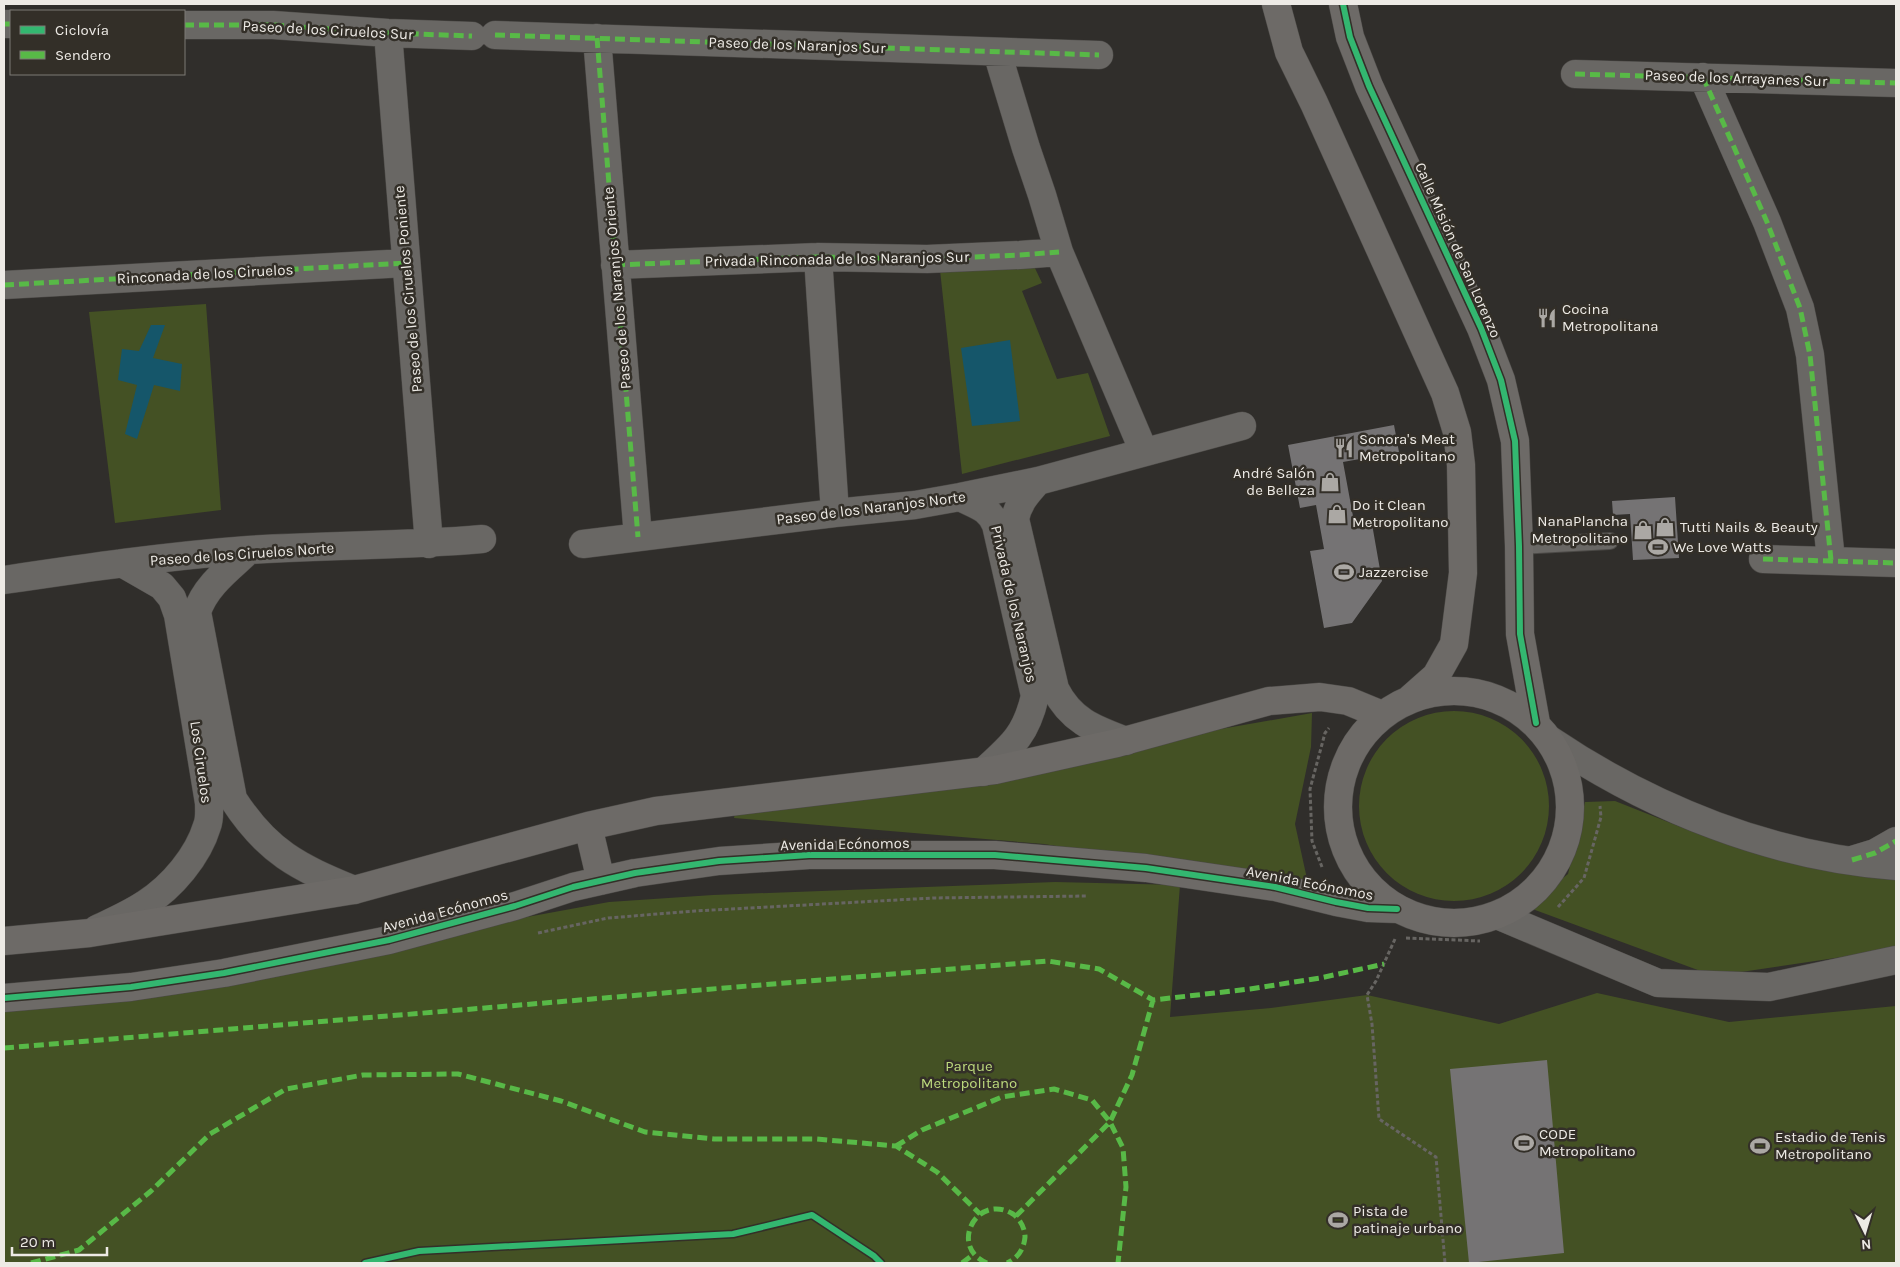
<svg xmlns="http://www.w3.org/2000/svg" width="1900" height="1267" font-family="Karla,sans-serif">
<style>
.green{fill:#445124}
.water{fill:#15566a}
.building{fill:#757374}
.lines{fill:none;stroke-linecap:round;stroke-linejoin:round}
.lane-casing{stroke:#4b4946;stroke-width:18}
.street-casing{stroke:#4b4946;stroke-width:29}
.secondary-casing{stroke:#4b4946;stroke-width:29}
.path{stroke:#676562;stroke-width:3;stroke-dasharray:4 2.5;stroke-linecap:butt}
.lane{stroke:#696764;stroke-width:16}
.street{stroke:#696764;stroke-width:28}
.secondary{stroke:#6d6a67;stroke-width:28}
.quiet{stroke:#58b947;stroke-width:5;stroke-dasharray:10 5;stroke-linecap:butt}
.cycleway-casing{stroke:#332f28;stroke-width:9}
.cycleway{stroke:#33b770;stroke-width:6}
.labels{text-anchor:middle;dominant-baseline:central;stroke-width:5;stroke-linejoin:round;paint-order:stroke}
.street-label{font-size:15px;fill:#edeae5;stroke:#332f28}
.poi-label{font-size:15px;fill:#edeae5;stroke:#332f28;text-anchor:start}
.park-label{font-size:15px;fill:#bdda7d;stroke:#332f28}
</style>
<rect width="100%" height="100%" fill="#302e2b"/>
<path class="green" d="M1033,264L1042,283L1022,291L1057,379L1088,373L1110,436L962,474L940,270Z
M206,304L221,510L115,523L89,312Z
M1359 806a95 95 0 1 1 190 0a95 95 0 1 1-190 0Z
M1312,713L1311,747L1295,824L1309,888L1044,844L734,818L736,808L1164,739Z
M1615,801L1706,837L1845,873L1896,875V949L1714,976L1527,907L1568,874L1585,802Z
M1055,882L1180,885L1170,1017L1271,1008L1367,995L1499,1024L1597,993L1729,1022L1896,1006V1263H4V1009L291,972L527,917L609,902L713,895Z"/>
<path class="water" d="M151,325H165L153,358L182,364L180,391L154,385L137,439L125,434L137,385L118,380L122,349L139,351Z
M1010,340L1020,421L972,426L961,348Z"/>
<path class="building" d="M1394,425L1399,452L1343,462L1355,527L1372,524L1382,581L1352,623L1324,628L1310,551L1324,549L1316,505L1300,508L1288,445Z
M1675,497L1679,558L1633,560L1630,514L1613,515L1612,501Z
M1547,1060L1564,1253L1469,1263L1450,1069Z"/>
<g class="lines">
<defs>
<path id="lane" d="M1519,546L1610,541"/>
<path id="street" d="M4,24H11
M184,25H273L388,33L472,36
M388,33L429,544
M495,35L1099,55
M597,38L638,537
M997,52L1026,148L1042,195L1059,252L1144,452
M1575,74L1896,83
M1703,77L1767,222L1800,308L1810,355L1831,560
M818,257L835,513
M615,265L818,257L927,259L1020,255L1059,252
M4,285L406,263
M1038,481C1027,493 1018,503 1015,519L1055,689C1071,721 1094,729 1126,741
M960,497C975,505 989,507 996,525L1035,696C1026,735 1012,746 983,772
M583,544L835,513L915,505L960,497L1038,481L1242,426
M249,550C230,568 205,586 197,612L233,799C267,852 298,867 354,890
M1763,559L1896,563
M4,580C85,568 166,556 248,550C326,545 404,546 482,539
M1550,740C1652,809 1773,857 1896,866
M1852,860L1875,853L1896,841
M1497,915L1658,983L1769,987L1896,960
M97,929C114,921 130,914 145,904C172,887 198,856 207,826C210,819 209,810 209,803L178,615L172,598L162,586L122,563"/>
<path id="secondary" d="M1276,4L1289,52L1314,103L1445,393L1457,432L1461,465L1463,573L1454,644L1436,676L1410,699
M1343,4L1350,37L1369,86L1481,328L1501,380L1515,441L1519,546L1520,634L1536,723
M1338 807a116 116 0 1 1 232 0a116 116 0 1 1-232 0Z
M588,826L601,881
M4,941L90,933L354,890L588,826L656,811L995,770L1117,743L1269,701L1320,697L1348,701L1382,715
M4,998L131,987L224,973L389,940L515,906L573,887L635,873L719,861L809,855H995L1146,868L1275,887L1336,902L1368,908L1397,909"/>
</defs>
<use href="#lane" class="lane-casing"/>
<use href="#street" class="street-casing"/>
<use href="#secondary" class="secondary-casing"/>
<path class="path" d="M1322,867L1312,841L1310,789L1325,733L1329,728
M1558,907L1584,878L1601,817L1600,806
M538,933L608,918L695,911L933,898L1087,896
M1406,938L1480,941
M1395,939L1376,981L1367,995L1372,1024L1379,1119L1436,1157L1445,1263"/>
<use href="#lane" class="lane"/>
<use href="#street" class="street"/>
<use href="#secondary" class="secondary"/>
<path class="quiet" d="M4,24H11
M184,25H273L388,33L472,36
M495,35L1099,55
M597,38L638,537
M1575,74L1896,83
M1703,77L1767,222L1800,308L1810,355L1831,560
M615,265L818,257L927,259L1020,255L1059,252
M4,285L406,263
M1763,559L1896,563
M1852,860L1875,853L1896,841
M4,1048L1048,961L1099,969L1153,1000
M896,1146L922,1130L1002,1097L1054,1089L1092,1100L1110,1122L1123,1148L1126,1187L1118,1263
M1016,1216L1110,1122L1132,1075L1153,1000L1250,989L1320,978L1384,964
M31,1263L79,1250L151,1191L210,1134L286,1089L363,1075L458,1074L561,1101L645,1132L714,1139H816L896,1146L937,1172L980,1214
M962,1263L974,1254
M987,1263C948,1247 977,1192 1013,1214C1020,1219 1025,1228 1025,1237C1024,1249 1018,1258 1007,1263"/>
<defs>
<path id="cycleway" d="M1343,4L1350,37L1369,86L1481,328L1501,380L1515,441L1519,546L1520,634L1536,723
M4,998L131,987L224,973L389,940L515,906L573,887L635,873L719,861L809,855H995L1146,868L1275,887L1336,902L1368,908L1397,909
M365,1263L419,1251L733,1234L812,1215L874,1256L881,1263"/>
</defs>
<use href="#cycleway" class="cycleway-casing"/>
<use href="#cycleway" class="cycleway"/>
</g>
<defs>
<symbol id="restaurant-bare" viewBox="-9 -9 18 18"><path d="M-5-6h1v4h1v-4h1v4h1v-4h1v5L-1.5 .5V6h-2V.5L-5-1ZM5-6V6H3V1.5H1.5Q1.5-4 5-6Z" fill="#aba8a4" stroke="#332f28" stroke-width="2.5" paint-order="stroke"/></symbol>
<symbol id="shop-bare" viewBox="-9 -9 18 18"><path d="M-5-2.5h2.3a2.7 3.5 0 0 1 5.4 0H5L5.5 6h-11ZM-1.5-2.5h3a1.5 2.3 0 0 0-3 0Z" fill="#aba8a4" stroke="#332f28" stroke-width="2.5" paint-order="stroke"/></symbol>
<symbol id="stadium-bare" viewBox="-9 -9 18 18"><path d="M0-5a6.5 5 0 1 0 0 10a6.5 5 0 1 0 0-10ZM-3.5-1.8h7v3.6h-7Z" fill="#aba8a4" stroke="#332f28" stroke-width="2.5" paint-order="stroke"/></symbol>
</defs>
<g fill-rule="evenodd">
<use href="#restaurant-bare" x="1533" y="304" width="28" height="28"/>
<use href="#restaurant-bare" x="1330" y="434" width="28" height="28"/>
<use href="#shop-bare" x="1316" y="468" width="28" height="28"/>
<use href="#shop-bare" x="1323" y="500" width="28" height="28"/>
<use href="#shop-bare" x="1651" y="513" width="28" height="28"/>
<use href="#shop-bare" x="1629" y="516" width="28" height="28"/>
<use href="#stadium-bare" x="1644" y="533" width="28" height="28"/>
<use href="#stadium-bare" x="1330" y="558" width="28" height="28"/>
<use href="#stadium-bare" x="1510" y="1129" width="28" height="28"/>
<use href="#stadium-bare" x="1746" y="1132" width="28" height="28"/>
<use href="#stadium-bare" x="1324" y="1206" width="28" height="28"/>
</g>
<g class="labels">
<g class="street-label">
<text transform="translate(328 30) rotate(3)">Paseo de los Ciruelos Sur</text>
<text transform="translate(797 45) rotate(2)">Paseo de los Naranjos Sur</text>
<text transform="translate(1736 78) rotate(2)">Paseo de los Arrayanes Sur</text>
<text transform="translate(1458 250) rotate(66)">Calle Misión de San Lorenzo</text>
<text transform="translate(837 259) rotate(-1)">Privada Rinconada de los Naranjos Sur</text>
<text transform="translate(205 274) rotate(-3)">Rinconada de los Ciruelos</text>
<text transform="translate(617 288) rotate(-95)">Paseo de los Naranjos Oriente</text>
<text transform="translate(408 289) rotate(-95)">Paseo de los Ciruelos Poniente</text>
<text transform="translate(871 508) rotate(-7)">Paseo de los Naranjos Norte</text>
<text transform="translate(242 554) rotate(-4)">Paseo de los Ciruelos Norte</text>
<text transform="translate(1014 604) rotate(77)">Privada de los Naranjos</text>
<text transform="translate(201 762) rotate(82)">Los Ciruelos</text>
<text transform="translate(845 844) rotate(-1)">Avenida Ecónomos</text>
<text transform="translate(1310 883) rotate(11)">Avenida Ecónomos</text>
<text transform="translate(445 911) rotate(-15)">Avenida Ecónomos</text>
</g>
<g class="poi-label">
<text x="1562" y="309">Cocina<tspan x="1562" dy="17">Metropolitana</tspan></text>
<text x="1359" y="439">Sonora's Meat<tspan x="1359" dy="17">Metropolitano</tspan></text>
<text x="1315" y="473" text-anchor="end">André Salón<tspan x="1315" dy="17">de Belleza</tspan></text>
<text x="1352" y="505">Do it Clean<tspan x="1352" dy="17">Metropolitano</tspan></text>
<text x="1628" y="521" text-anchor="end">NanaPlancha<tspan x="1628" dy="17">Metropolitano</tspan></text>
<text x="1680" y="527">Tutti Nails &amp; Beauty</text>
<text x="1673" y="547">We Love Watts</text>
<text x="1359" y="572">Jazzercise</text>
<text x="1539" y="1134">CODE<tspan x="1539" dy="17">Metropolitano</tspan></text>
<text x="1775" y="1137">Estadio de Tenis<tspan x="1775" dy="17">Metropolitano</tspan></text>
<text x="1353" y="1211">Pista de<tspan x="1353" dy="17">patinaje urbano</tspan></text>
</g>
<g class="park-label">
<text x="969" y="1066">Parque<tspan x="969" dy="17">Metropolitano</tspan></text>
</g>
</g>
<rect width="1900" height="1267" fill="none" stroke="#edeae5" stroke-width="10"/>
<rect x="10" y="10" width="175" height="65" fill="#332f28" stroke="#7d7a74"/>
<rect x="20" y="26" width="25" height="8" fill="#33b770" stroke="#7d7a74"/>
<text x="55" y="35" font-size="15" fill="#edeae5">Ciclovía</text>
<rect x="20" y="51" width="25" height="8" fill="#58b947" stroke="#7d7a74"/>
<text x="55" y="60" font-size="15" fill="#edeae5">Sendero</text>
<g transform="translate(1865 1232) rotate(175)" stroke="#332f28" stroke-width="4" paint-order="stroke">
<path d="M0-4L9 19L0 12L-9 19Z" fill="#edeae5"/>
<text y="-8" font-size="14" font-weight="bold" text-anchor="middle" fill="#edeae5">N</text>
</g>
<path d="M12 1247v8h95v-8" fill="none" stroke="#edeae5" stroke-width="2.5"/>
<text x="20" y="1247" font-size="15" fill="#edeae5" stroke="#332f28" stroke-width="4" paint-order="stroke">20 m</text>
</svg>
